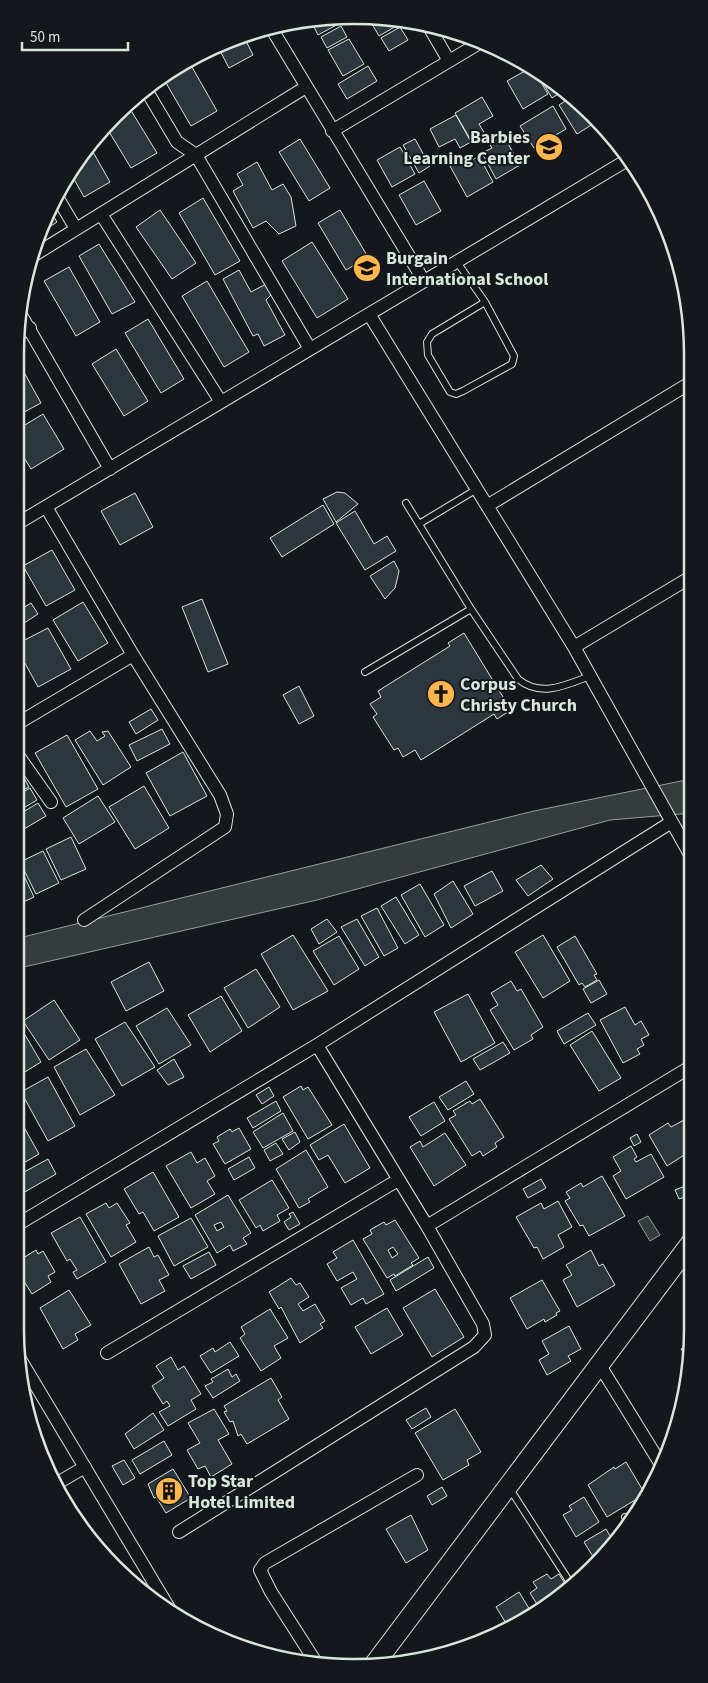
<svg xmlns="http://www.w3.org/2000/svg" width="708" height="1683" font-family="'Source Sans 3',sans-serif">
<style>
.water{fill:#363b3e;stroke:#939e99}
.building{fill:#2c363c;stroke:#d8e6dc;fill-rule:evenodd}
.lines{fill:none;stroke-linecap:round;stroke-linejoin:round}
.lane-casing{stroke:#d8e6dc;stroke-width:8}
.street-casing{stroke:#d8e6dc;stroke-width:14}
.secondary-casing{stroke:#d8e6dc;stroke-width:21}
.lane{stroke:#14181c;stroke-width:6}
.street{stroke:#14181c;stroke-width:12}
.secondary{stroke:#14181c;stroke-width:19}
.labels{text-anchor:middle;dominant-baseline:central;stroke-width:4;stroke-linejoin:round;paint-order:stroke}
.poi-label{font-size:18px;font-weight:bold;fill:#d8e6dc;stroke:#14181c;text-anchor:start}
.rim{fill:none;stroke:#d8e6dc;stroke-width:2.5}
</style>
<rect width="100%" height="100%" fill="#14181c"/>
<path class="water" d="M691,779L692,813L610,820L317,900L15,969V939L534,811Z
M648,1216L660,1235L650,1241L638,1221Z"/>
<path class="building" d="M336,16L340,23L318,35L311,21Z
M384,17L394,18L398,25L379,36L372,24Z
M341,26L347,37L327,48L321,37Z
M400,27L408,40L389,51L381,38Z
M243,35L253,55L229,68L217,45Z
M349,39L364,64L343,76L328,50Z
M188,60L217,111L191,126L162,76Z
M368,66L377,81L347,99L338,84Z
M532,67L548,94L523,109L507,81Z
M534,68L543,72L563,91L552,98Z
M482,97L493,116L479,124L485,134L472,142L455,113Z
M570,98L596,122L577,134L559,105Z
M127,104L157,153L131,168L105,125Z
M553,106L566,129L534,148L520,126Z
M456,115L471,142L460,148L455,139L439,147L430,129Z
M502,133L520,165L496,179L482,153L492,148L488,141Z
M300,139L330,188L309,201L279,152Z
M415,139L430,166L419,173L403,145Z
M89,145L110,182L84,197L70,172Z
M400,147L415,174L392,187L377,160Z
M479,156L493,182L467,197L450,166L462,159L465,164Z
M257,162L272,190L283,184L291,197L296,226L279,234L266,221L253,228L233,191L243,185L237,174Z
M424,181L441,211L416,225L399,195Z
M203,198L240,261L215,275L179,213Z
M49,209L57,222L39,234L38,233Z
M160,210L196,263L172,279L136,227Z
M340,210L368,257L346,270L318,223Z
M312,242L348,299L317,318L282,261Z
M99,244L135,302L112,314L79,256Z
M69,267L100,322L76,336L44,281Z
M239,270L251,292L266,284L272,294L266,300L285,335L264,346L258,334L253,336L223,279Z
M207,281L249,352L224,367L182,296Z
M148,319L184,379L161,393L125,333Z
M116,349L148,401L124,416L92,364Z
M15,356L41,403L15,417Z
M43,414L64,449L31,469L15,443V431Z
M15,469L22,479L15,483Z
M337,492L345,493L358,504L336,522L323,499Z
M135,493L153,527L120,545L101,511Z
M323,505L334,524L282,557L270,538Z
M355,511L374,544L387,536L396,551L365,570L336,523Z
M52,550L75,590L46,606L23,566Z
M394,561L399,571L397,580L395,588L385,599L370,576Z
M202,599L228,664L208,672L182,607Z
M83,602L108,643L78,661L53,620Z
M31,603L38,614L15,629V613Z
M48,628L71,669L38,687L15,645Z
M464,633L511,710L497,719L494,714L421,760L415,750L403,757L398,748L394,750L373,717L377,714L370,704L381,697L378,691L450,646L448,643Z
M299,686L314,716L299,724L283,695Z
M151,709L158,720L136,734L129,722Z
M162,729L170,744L137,761L129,745Z
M90,731L97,741L105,736L102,732L108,731L131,767L103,785L75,740Z
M67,735L98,789L66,807L35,753Z
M183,752L207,796L170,816L146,773Z
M22,774L29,787L15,794V778Z
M144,786L169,828L135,849L109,807Z
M30,788L37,800L15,813V797Z
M98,796L115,822L79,844L63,818Z
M38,803L46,816L19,832L15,826V817Z
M71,837L86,869L61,880L46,849Z
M43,851L59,883L36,894L20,862Z
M18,863L34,897L15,906V865Z
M541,865L553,879L528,896L516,880Z
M492,871L503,891L475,906L464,886Z
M453,881L473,914L451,928L434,894Z
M420,884L444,925L425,937L401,895Z
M396,897L419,935L405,944L381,906Z
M377,908L398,948L384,956L361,916Z
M327,919L337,932L319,944L311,929Z
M357,919L379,957L365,966L341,927Z
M293,935L328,991L293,1010L261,954Z
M543,935L570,981L543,998L515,952Z
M339,936L359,969L334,985L313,951Z
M575,936L597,974L594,975L597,980L585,987L582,983L579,985L557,947Z
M149,962L164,991L126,1011L111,982Z
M256,969L280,1007L248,1028L224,988Z
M599,980L607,994L591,1003L583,989Z
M511,981L517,991L521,989L543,1027L531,1035L533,1039L514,1050L490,1010L498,1005L491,993Z
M468,994L495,1043L461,1062L434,1012Z
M221,996L242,1031L210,1052L188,1015Z
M54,1000L80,1040L49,1060L23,1021Z
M625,1007L635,1025L641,1021L649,1035L641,1039L644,1045L637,1049L640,1054L623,1063L600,1020Z
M167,1008L191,1045L159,1064L136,1026Z
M588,1013L596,1025L564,1044L557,1031Z
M15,1018L41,1062L15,1078Z
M125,1022L155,1067L122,1086L95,1039Z
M592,1031L621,1078L599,1091L570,1045Z
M503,1042L510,1053L480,1070L473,1059Z
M86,1049L115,1095L80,1115L54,1067Z
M174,1059L184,1077L168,1085L157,1070Z
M48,1077L75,1126L48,1141L21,1092Z
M466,1081L474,1094L448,1110L439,1097Z
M301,1086L303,1090L308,1087L332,1125L308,1139L283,1097Z
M269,1087L274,1096L262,1104L256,1095Z
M480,1099L504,1137L495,1143L497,1147L483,1156L480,1151L472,1156L449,1119L456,1115L453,1111L470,1101L472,1104Z
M276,1101L281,1111L253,1128L247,1118Z
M434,1102L445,1121L421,1136L409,1117Z
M15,1111L39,1154L15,1168Z
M283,1113L293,1131L263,1148L253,1132Z
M686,1119L692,1130V1150L667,1166L649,1135L668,1123L671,1127Z
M344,1124L370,1168L345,1183L328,1155L319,1160L310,1145Z
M239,1128L251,1149L225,1164L213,1144L219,1141L217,1137L230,1129L232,1132Z
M295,1132L300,1142L289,1150L282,1139Z
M445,1133L466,1165L434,1186L410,1147L420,1141L423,1147Z
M637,1134L641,1142L634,1146L630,1138Z
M276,1143L283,1154L270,1161L264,1150Z
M631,1146L637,1157L634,1159L636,1162L651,1154L664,1177L626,1199L613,1176L621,1171L613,1157Z
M306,1150L328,1187L308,1199L310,1202L299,1208L276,1169Z
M191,1152L197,1163L205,1158L215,1176L207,1181L215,1194L191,1208L166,1166Z
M249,1157L255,1168L234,1180L228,1169Z
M48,1159L56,1174L23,1193L15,1177Z
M153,1172L179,1217L154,1231L143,1212L139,1214L124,1189Z
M602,1176L625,1216L589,1236L583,1225L580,1226L565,1201L570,1198L566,1192L581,1183L583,1187Z
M541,1179L546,1188L528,1198L523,1189Z
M272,1180L289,1208L277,1215L280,1221L263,1231L260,1225L256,1228L239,1200Z
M693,1183V1200L687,1202L685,1197L679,1199L675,1190Z
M228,1195L251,1233L243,1238L247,1244L233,1251L230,1245L217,1253L195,1215ZM221,1222L224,1227L217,1231L214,1225Z
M558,1201L572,1227L558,1235L564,1247L543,1259L537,1247L534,1248L516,1217L541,1203L544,1209Z
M106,1203L109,1208L117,1203L130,1223L126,1225L136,1242L111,1257L86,1214Z
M293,1212L300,1224L289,1230L284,1222L291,1217L289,1214Z
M80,1217L106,1262L77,1279L73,1272L77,1270L70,1259L67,1261L51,1233Z
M191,1218L208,1247L174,1266L158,1236Z
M395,1220L419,1258L411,1263L413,1265L395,1276L394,1274L387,1278L363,1239L372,1234L370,1230L384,1222L386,1225ZM393,1247L398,1254L392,1258L388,1250Z
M353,1240L384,1294L366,1304L363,1298L351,1305L341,1288L357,1279L353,1272L337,1281L327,1264L337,1258L333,1252Z
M149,1247L154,1257L158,1255L169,1275L159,1280L165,1291L141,1304L119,1264Z
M36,1250L38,1254L43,1251L55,1272L48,1276L51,1282L32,1294L15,1267V1263Z
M591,1250L599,1266L603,1264L615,1285L577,1307L563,1280L572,1275L566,1265Z
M209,1252L216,1265L191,1279L183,1266Z
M428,1257L434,1268L396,1291L390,1280Z
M291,1278L296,1285L300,1283L309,1297L298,1304L303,1311L315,1304L325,1321L320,1324L323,1328L300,1343L281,1307L279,1309L269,1292Z
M542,1280L560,1311L556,1313L557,1315L545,1322L544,1319L527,1329L510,1298Z
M435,1289L464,1337L432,1357L403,1308Z
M69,1290L91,1325L75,1334L78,1340L63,1349L40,1308Z
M387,1308L403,1335L371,1354L355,1327Z
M270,1309L288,1338L274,1346L281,1358L261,1371L240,1338L245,1334L241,1327Z
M569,1326L581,1349L568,1356L571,1361L547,1375L539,1360L549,1354L542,1341Z
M230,1342L239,1356L211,1373L200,1356L213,1348L215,1352Z
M691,1343L688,1360L681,1349Z
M171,1357L178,1370L184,1366L201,1394L191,1400L196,1409L168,1426L159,1412L170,1406L167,1401L163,1404L152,1386L164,1378L156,1366Z
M228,1369L232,1377L236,1374L240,1381L213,1398L205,1386L213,1382L211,1379Z
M271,1378L282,1397L278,1400L289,1419L247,1444L241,1434L238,1436L233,1421L230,1422L224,1412L227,1411L224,1406Z
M426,1408L431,1417L412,1429L406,1420Z
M214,1409L229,1434L218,1440L232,1464L211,1477L205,1466L198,1469L187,1450L200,1443L188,1423Z
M455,1409L481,1452L467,1460L469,1465L443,1480L415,1433Z
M153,1413L164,1430L134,1449L125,1434Z
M164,1441L172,1455L140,1474L132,1460Z
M124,1460L135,1478L123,1485L112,1466Z
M626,1462L645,1494L607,1517L588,1485L614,1467L615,1469Z
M173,1469L191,1498L166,1513L156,1497L154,1498L148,1484Z
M442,1487L447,1496L432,1505L427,1496Z
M584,1497L599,1522L576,1537L563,1515L572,1510L569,1506Z
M411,1515L428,1550L406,1563L386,1529Z
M606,1529L615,1544L597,1563L584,1542Z
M547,1574L551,1579L559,1574L567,1587L540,1609L530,1593L537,1588L533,1582Z
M519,1592L533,1615L526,1620L524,1617L516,1621L518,1625L509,1628L496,1607Z"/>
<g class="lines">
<defs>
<path id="lane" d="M457,262L485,302L514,356L512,364L463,391L456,394L450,392L428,355L427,342L432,334L485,302
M406,503L471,609L518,679C541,698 566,685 590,676
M419,524L477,489
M365,672L471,609
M510,1489L571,1584
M625,1517L629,1524"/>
<path id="street" d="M428,25L449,61
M270,26L424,281
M145,88L177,142L196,155L310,349
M332,131L481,42
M56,195L76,229
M101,214L221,402
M31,257L306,87
M369,314L574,647L692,858
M21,315L110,469
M18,334L30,328
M487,506L690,383
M46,507L133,655L220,795L227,814L225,827L84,920
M15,525L629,159
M574,647L691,577
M15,725L133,655
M15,751L51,802
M15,1226L317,1045L670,823
M427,1226L692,1066
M107,1353L398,1180
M20,1359L172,1613
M599,1364L662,1466
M54,1485L85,1467
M179,1532L474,1347L485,1335L483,1324L427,1226L317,1045
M317,1664L271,1592L260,1570L265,1563L417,1475"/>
<path id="secondary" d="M373,1666L693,1240"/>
</defs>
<use href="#lane" class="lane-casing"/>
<use href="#street" class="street-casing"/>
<use href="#secondary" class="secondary-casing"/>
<use href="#lane" class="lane"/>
<use href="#street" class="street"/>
<use href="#secondary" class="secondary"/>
</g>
<defs>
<symbol id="school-disc" viewBox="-11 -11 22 22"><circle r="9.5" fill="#ffb74d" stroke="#14181c"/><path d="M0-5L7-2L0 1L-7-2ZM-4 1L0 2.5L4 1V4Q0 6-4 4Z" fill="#111"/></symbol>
<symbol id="church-disc" viewBox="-11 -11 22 22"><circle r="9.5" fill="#ffb74d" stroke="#14181c"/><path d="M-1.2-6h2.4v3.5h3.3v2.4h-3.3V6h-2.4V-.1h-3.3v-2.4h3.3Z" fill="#111"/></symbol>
<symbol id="building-disc" viewBox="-11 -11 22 22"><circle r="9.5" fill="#ffb74d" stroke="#14181c"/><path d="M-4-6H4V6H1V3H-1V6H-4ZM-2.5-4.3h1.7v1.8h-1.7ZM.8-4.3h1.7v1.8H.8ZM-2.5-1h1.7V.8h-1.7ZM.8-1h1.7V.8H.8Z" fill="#111"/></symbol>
</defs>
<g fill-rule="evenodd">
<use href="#school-disc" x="533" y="131" width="32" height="32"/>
<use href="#school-disc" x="351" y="252" width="32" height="32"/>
<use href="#church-disc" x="425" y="678" width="32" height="32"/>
<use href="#building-disc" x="153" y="1475" width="32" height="32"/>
</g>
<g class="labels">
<g class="poi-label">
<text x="530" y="137" text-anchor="end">Barbies<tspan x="530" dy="21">Learning Center</tspan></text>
<text x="386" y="258">Burgain<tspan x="386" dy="21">International School</tspan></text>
<text x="460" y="684">Corpus<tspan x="460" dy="21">Christy Church</tspan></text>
<text x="188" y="1481">Top Star<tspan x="188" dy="21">Hotel Limited</tspan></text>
</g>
</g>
<path d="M0 0H708V1683H0ZM354 24H354A330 330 0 0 1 684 354V1329A330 330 0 0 1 354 1659H354A330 330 0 0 1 24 1329V354A330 330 0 0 1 354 24Z" fill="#14181c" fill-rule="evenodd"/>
<path class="rim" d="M354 24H354A330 330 0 0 1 684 354V1329A330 330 0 0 1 354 1659H354A330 330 0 0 1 24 1329V354A330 330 0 0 1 354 24Z"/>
<path d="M22 42v8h106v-8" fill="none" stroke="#d8e6dc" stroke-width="2.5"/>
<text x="30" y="42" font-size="15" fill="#d8e6dc" stroke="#14181c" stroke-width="4" paint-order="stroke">50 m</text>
</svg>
